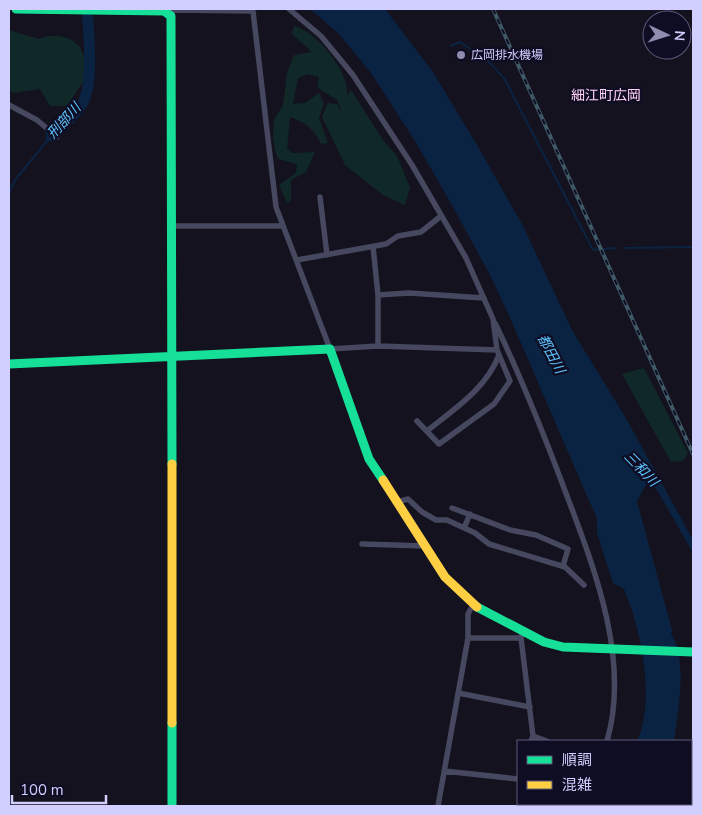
<svg xmlns="http://www.w3.org/2000/svg" width="702" height="815" font-family="'Nunito Sans','Noto Sans JP',sans-serif">
<style>
.green{fill:#102928}
.water{fill:#0b2342}
.lines{fill:none;stroke-linecap:round;stroke-linejoin:round}
.stream{stroke:#0b2342;stroke-width:2}
.river{stroke:#0b2342;stroke-width:11}
.street{stroke:#46485f;stroke-width:5.5}
.fast{stroke:#16e098;stroke-width:9}
.slow{stroke:#ffcf43;stroke-width:9}
.rail-casing{stroke:#3f5967;stroke-width:4}
.rail{stroke:#0f0d23;stroke-width:2;stroke-dasharray:5.5;stroke-linecap:butt}
.poi-dot{fill:#8e8db0;stroke:#0f0d23;stroke-width:2}
.labels{text-anchor:middle;dominant-baseline:central;stroke-width:4.5;stroke-linejoin:round;paint-order:stroke}
.poi-label{font-size:12px;fill:#d0cfff;stroke:#0f0d23;text-anchor:start}
.neighbourhood-label{font-size:14px;fill:#ffd1f3;stroke:#0f0d23}
.water-label{font-size:14px;font-style:italic;fill:#5dc4ff;stroke:#0f0d23}
</style>
<rect width="100%" height="100%" fill="#13121e"/>
<path class="green" d="M294,26C316,31 351,73 347,96L351,90L383,140L397,156L410,188L405,205L383,195L345,165L322,117L328,103L337,104L343,115L337,100L317,87L319,77L307,74L298,78L293,104L305,103L319,93L324,103L319,118L328,143L321,144C314,129 305,122 290,117L287,149L293,153L315,152L306,172L291,180V200L287,203L279,185L296,173L297,164L278,159L275,151L273,137L274,120L283,105L287,73L294,55L312,52L292,34Z
M9,30L39,39C50,33 70,35 79,46C84,53 86,65 89,73L67,106H50L40,89L12,93L9,89Z
M644,368L688,453L683,461L671,462L622,374Z"/>
<path class="water" d="M310,9H385L433,72L477,145L523,226L572,330L627,420L693,540V553L657,490L650,484L646,485L637,501L672,630L671,634C688,657 678,713 674,741H637C656,700 641,629 624,589L613,583L597,533V519L511,320L489,273L453,207L415,141L371,73L339,34Z
M612,804H655L654,806H610Z"/>
<g class="lines">
<path class="stream" d="M450,46L460,42L489,62L504,78L593,250L615,248
M9,193L15,180L51,136
M624,248L693,247"/>
<path class="river" d="M51,136C62,125 82,111 86,95C92,74 89,31 87,9"/>
<path class="street" d="M289,9L321,36L353,75L412,165L466,258L493,319L497,350L510,381L494,404L439,444L417,421
M168,13L171,10L253,11L276,207L330,349L378,346L497,350
M9,105L37,120L57,137
M320,197L327,255
M172,226H283
M373,246L378,295V346
M297,260L386,244L398,236L421,232L441,216
M378,295L409,293L484,298
M495,323C521,377 543,432 564,488C593,565 631,658 607,741
M427,431C454,409 486,389 499,355
M397,502L408,499L422,512L436,520H447L475,533L489,544L565,567L584,585
M452,508L510,530L536,535L568,549L563,566
M464,528L470,514
M362,544L425,546
M523,631L521,638L533,736L531,741
M468,638H521
M458,693L530,707
M533,736L547,741
M691,756L693,749
M444,771L518,779
M523,804L524,806
M438,806L468,638V614L473,605
M583,806L584,804
M670,806L671,804"/>
<path class="fast" d="M16,9L164,11L171,16L172,464
M9,364L330,349L369,459L383,480
M477,607L544,642L563,647L693,652
M172,723V806"/>
<path class="slow" d="M172,464V723
M383,480L445,577L477,607"/>
<defs>
<path id="rail" d="M493,9L693,454"/>
</defs>
<use href="#rail" class="rail-casing"/>
<use href="#rail" class="rail"/>
</g>
<circle class="poi-dot" cx="461" cy="55" r="5"/>
<g class="labels">
<g class="poi-label">
<text x="471" y="55">広岡排水機場</text>
</g>
<g class="neighbourhood-label">
<text x="606" y="95">細江町広岡</text>
</g>
<g class="water-label">
<text transform="translate(64 121) rotate(-48)">刑部川</text>
<text transform="translate(551 354) rotate(62)">都田川</text>
<text transform="translate(641 469) rotate(46)">三和川</text>
</g>
</g>
<rect width="702" height="815" fill="none" stroke="#d0cfff" stroke-width="20"/>
<rect x="517" y="740" width="175" height="65" fill="#0f0d23" stroke="#5c5b7b"/>
<rect x="527" y="756" width="25" height="8" fill="#16e098" stroke="#5c5b7b"/>
<text x="562" y="765" font-size="15" fill="#d0cfff">順調</text>
<rect x="527" y="781" width="25" height="8" fill="#ffcf43" stroke="#5c5b7b"/>
<text x="562" y="790" font-size="15" fill="#d0cfff">混雑</text>
<g transform="translate(667 35) rotate(94)"><circle r="24" fill="#0f0d23" stroke="#5c5b7b"/>
<path d="M0-4L9 19L0 12L-9 19Z" fill="#8e8db0"/>
<text y="-8" font-size="14" font-weight="bold" text-anchor="middle" fill="#d0cfff">N</text>
</g>
<path d="M12 795v8h94v-8" fill="none" stroke="#d0cfff" stroke-width="2.5"/>
<text x="20" y="795" font-size="15" fill="#d0cfff" stroke="#0f0d23" stroke-width="4" paint-order="stroke">100 m</text>
</svg>
